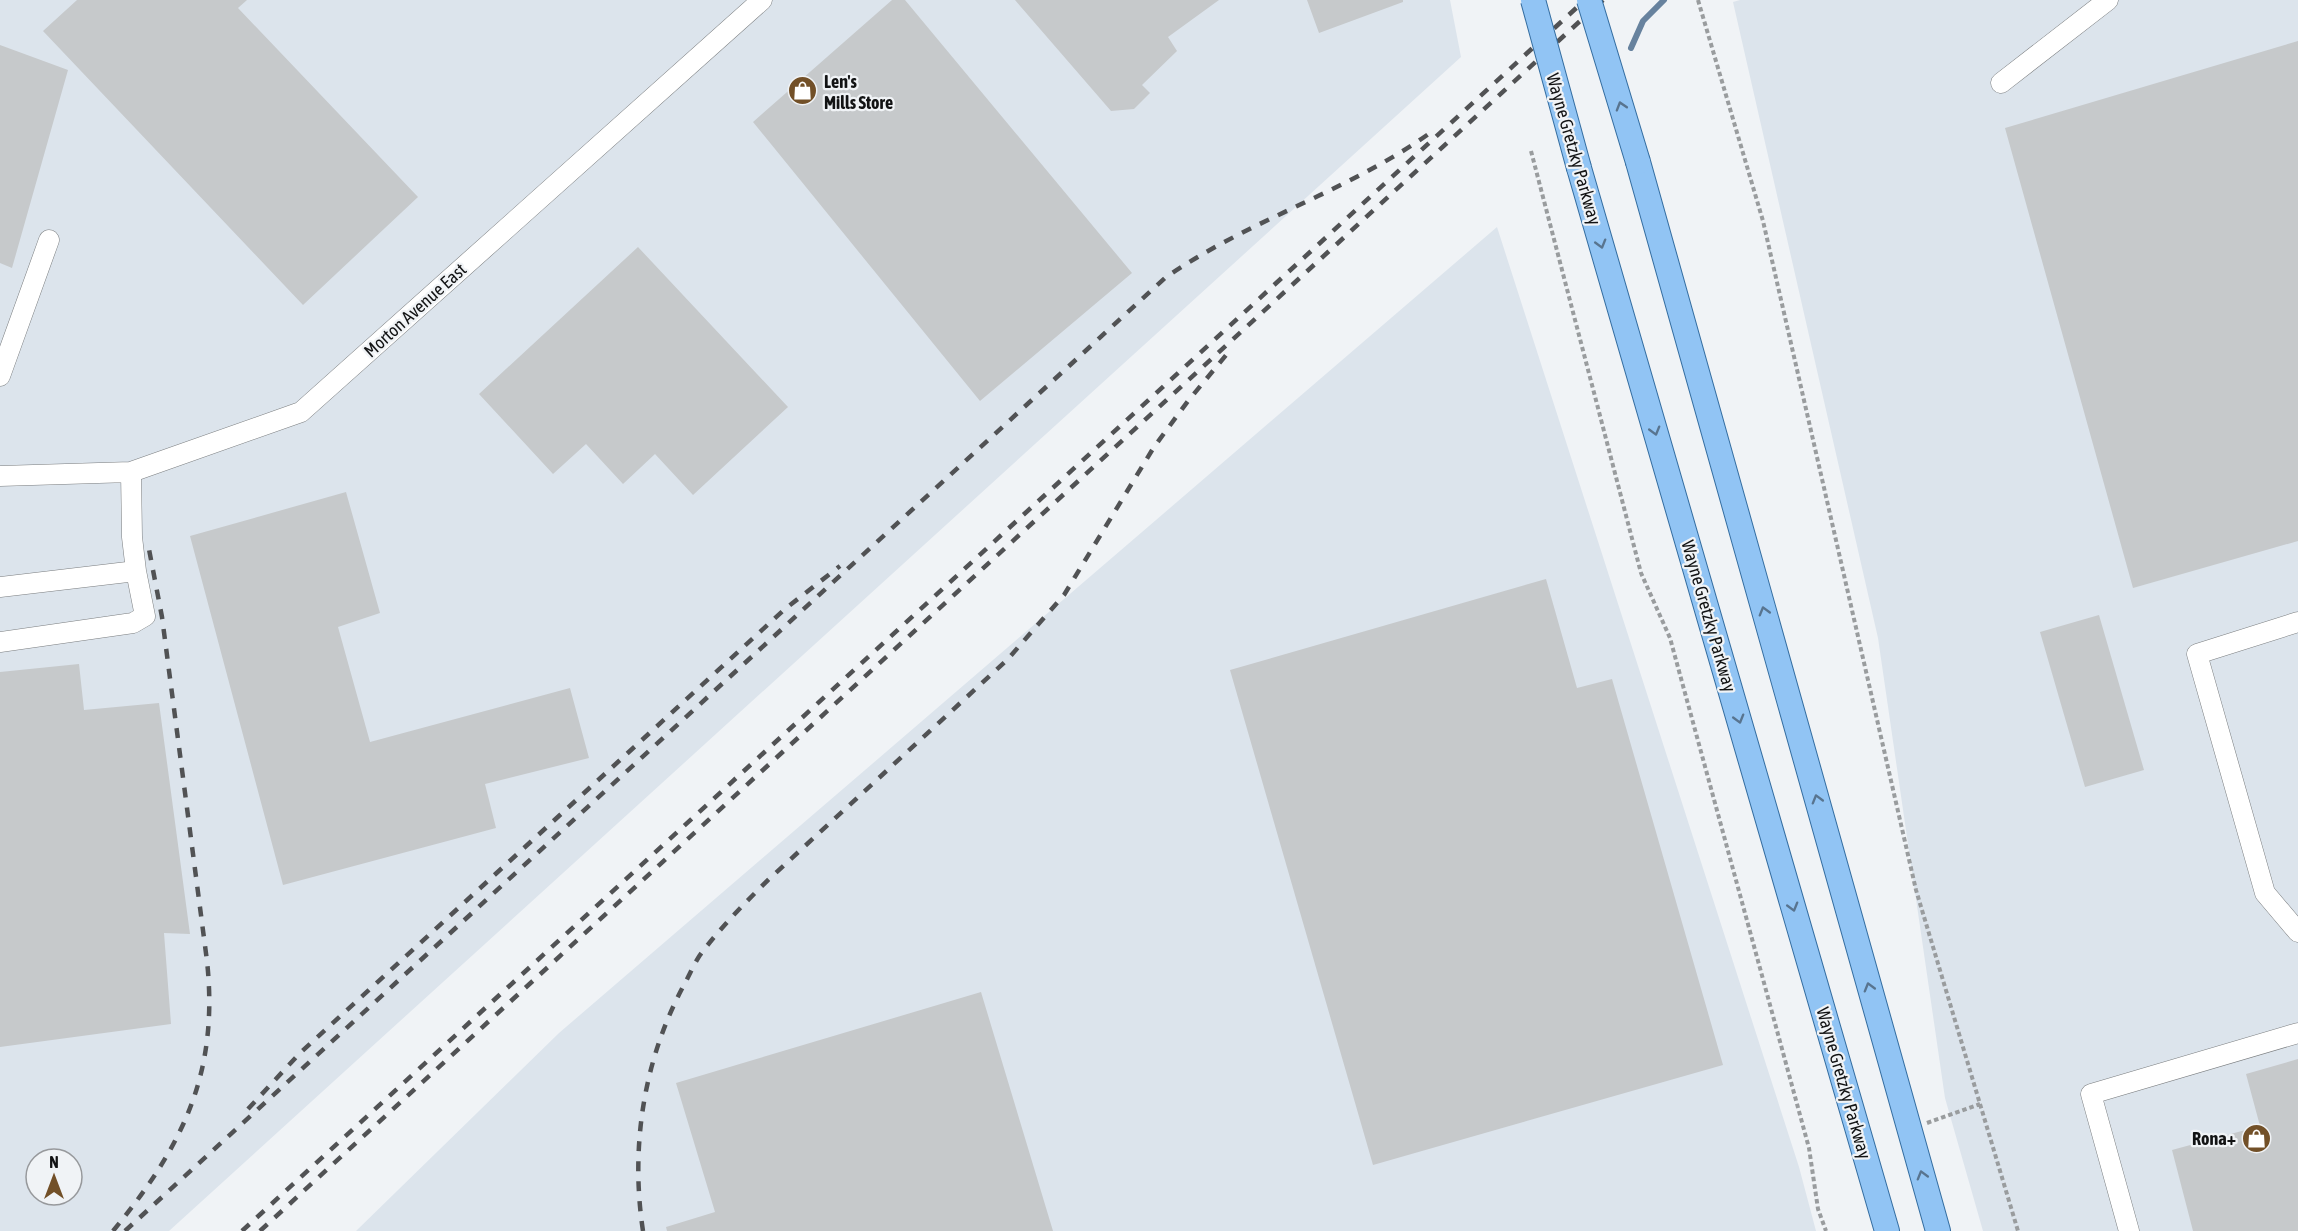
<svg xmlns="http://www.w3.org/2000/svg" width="2298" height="1231" font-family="'Asap Condensed',sans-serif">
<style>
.built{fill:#dce4ec;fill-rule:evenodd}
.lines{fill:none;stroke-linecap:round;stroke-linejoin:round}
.stream{stroke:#67829e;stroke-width:6}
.building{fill:#c6c9cb}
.minor-casing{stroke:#7a7d7f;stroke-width:21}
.major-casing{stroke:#346da0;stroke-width:26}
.path{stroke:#999c9e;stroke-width:4;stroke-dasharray:4.5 3;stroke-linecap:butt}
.minor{stroke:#fff;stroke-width:20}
.major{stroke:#91c4f4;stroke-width:24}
.rail{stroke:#515254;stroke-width:4.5;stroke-dasharray:10 10;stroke-linecap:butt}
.major-bridge-casing{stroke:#346da0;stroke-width:26;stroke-linecap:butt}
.major-bridge{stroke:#91c4f4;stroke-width:24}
.oneway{stroke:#58748f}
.labels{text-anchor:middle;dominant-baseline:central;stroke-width:4.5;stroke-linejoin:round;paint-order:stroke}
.poi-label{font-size:18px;font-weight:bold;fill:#121314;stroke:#f0f3f6;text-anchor:start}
.street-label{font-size:18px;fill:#121314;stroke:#f0f3f6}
</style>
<rect width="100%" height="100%" fill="#f0f3f6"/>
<path class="built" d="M0,0H1450L1461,57L169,1231H0ZM36,1159H72V1195H36Z
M1740,0H2298V1231H1983L1945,1098L1878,638L1733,2Z
M1497,227L1799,1167L1816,1231H356L559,1033Z"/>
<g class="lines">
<path class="stream" d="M1631,48L1643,21L1664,0"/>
</g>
<path class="building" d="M77,0H247L238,8L418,197L303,305L43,31Z
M892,0H905L1132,273L980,401L753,122Z
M1015,0H1219L1168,37L1177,51L1142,85L1150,93L1134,109L1111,111Z
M1307,0H1403V2L1319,33Z
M2298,41V541L2133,588L2005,128Z
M0,45L68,70L12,268L0,263Z
M638,247L788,407L693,495L655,454L623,484L586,444L553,474L479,394Z
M346,492L380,613L338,627L370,742L570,688L589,758L485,784L496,828L283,885L190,536Z
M1546,579L1577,688L1612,679L1723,1065L1373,1165L1230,670Z
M2099,615L2144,770L2085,787L2040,632Z
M79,664L84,710L159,703L190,934L164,933L171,1024L0,1047V672Z
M981,992L1053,1231H667L666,1227L715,1212L676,1083Z
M2298,1059V1231H2193L2172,1150L2260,1126L2246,1074Z"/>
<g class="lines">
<defs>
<path id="minor" d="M2001,83L2108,0
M0,376L49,240
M0,476L131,472L301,412L762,0
M0,587L136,571L132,537L131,472
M2298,622L2197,654L2265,893L2298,932
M0,642L133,623L145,616L136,571
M2129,1231L2091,1094L2298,1033"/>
<path id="major" d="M1638,162L1938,1231
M1579,168L1887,1231"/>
</defs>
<use href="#minor" class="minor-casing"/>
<use href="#major" class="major-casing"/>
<path class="path" d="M1698,0L1763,221L1916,890L2018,1231
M1531,151L1641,573L1670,638L1809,1148L1818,1209L1826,1231
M1927,1123L1980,1104"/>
<use href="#minor" class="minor"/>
<use href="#major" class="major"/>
<path class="rail" d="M248,1109L300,1053L785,609L840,566
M113,1231C183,1146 219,1073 207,961L162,617L148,544
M125,1231L1165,278C1248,220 1347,192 1430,133
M242,1231L1585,0
M260,1231L1603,0
M643,1231C630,1146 644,1058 685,983C690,974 694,964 700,955C720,928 744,904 768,880L1007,660L1064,595L1154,447L1188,401L1227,354"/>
<defs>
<path id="major-bridge" d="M1533,0L1579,168
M1589,0L1638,162"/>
</defs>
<use href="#major-bridge" class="major-bridge-casing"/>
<use href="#major-bridge" class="major-bridge"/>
</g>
<defs><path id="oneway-chevron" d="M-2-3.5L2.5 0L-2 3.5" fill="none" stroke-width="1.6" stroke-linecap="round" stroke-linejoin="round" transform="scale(1.5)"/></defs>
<g class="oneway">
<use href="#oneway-chevron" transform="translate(1621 106) rotate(-107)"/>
<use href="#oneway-chevron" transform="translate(1601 244) rotate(74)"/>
<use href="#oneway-chevron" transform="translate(1655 431) rotate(74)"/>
<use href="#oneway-chevron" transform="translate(1764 611) rotate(-106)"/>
<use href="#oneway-chevron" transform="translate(1739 719) rotate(74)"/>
<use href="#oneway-chevron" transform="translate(1817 799) rotate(-106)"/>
<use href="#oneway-chevron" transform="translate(1793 907) rotate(74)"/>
<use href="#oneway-chevron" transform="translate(1869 987) rotate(-106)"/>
<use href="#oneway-chevron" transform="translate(1922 1175) rotate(-106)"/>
</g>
<defs>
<symbol id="shop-disc" viewBox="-11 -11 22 22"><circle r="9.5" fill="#725028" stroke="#f0f3f6"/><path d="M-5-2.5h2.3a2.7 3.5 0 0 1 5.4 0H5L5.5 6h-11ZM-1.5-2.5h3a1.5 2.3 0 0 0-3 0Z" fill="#fff"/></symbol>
</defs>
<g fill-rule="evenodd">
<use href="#shop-disc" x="786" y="74" width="33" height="33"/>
<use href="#shop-disc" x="2240" y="1122" width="33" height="33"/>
</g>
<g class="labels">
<g class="poi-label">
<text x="824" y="81">Len's<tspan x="824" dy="21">Mills Store</tspan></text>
<text x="2236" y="1138" text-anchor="end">Rona+</text>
</g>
<g class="street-label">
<text transform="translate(1574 149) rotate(74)">Wayne Gretzky Parkway</text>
<text transform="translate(415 310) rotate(-42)">Morton Avenue East</text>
<text transform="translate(1709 616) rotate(74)">Wayne Gretzky Parkway</text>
<text transform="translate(1844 1083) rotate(74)">Wayne Gretzky Parkway</text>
</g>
</g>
<g transform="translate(54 1177)"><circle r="28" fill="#f0f3f6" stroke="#97999c" stroke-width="1.5"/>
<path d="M0-4.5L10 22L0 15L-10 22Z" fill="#725028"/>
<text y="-9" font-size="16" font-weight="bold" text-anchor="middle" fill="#121314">N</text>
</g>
</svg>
